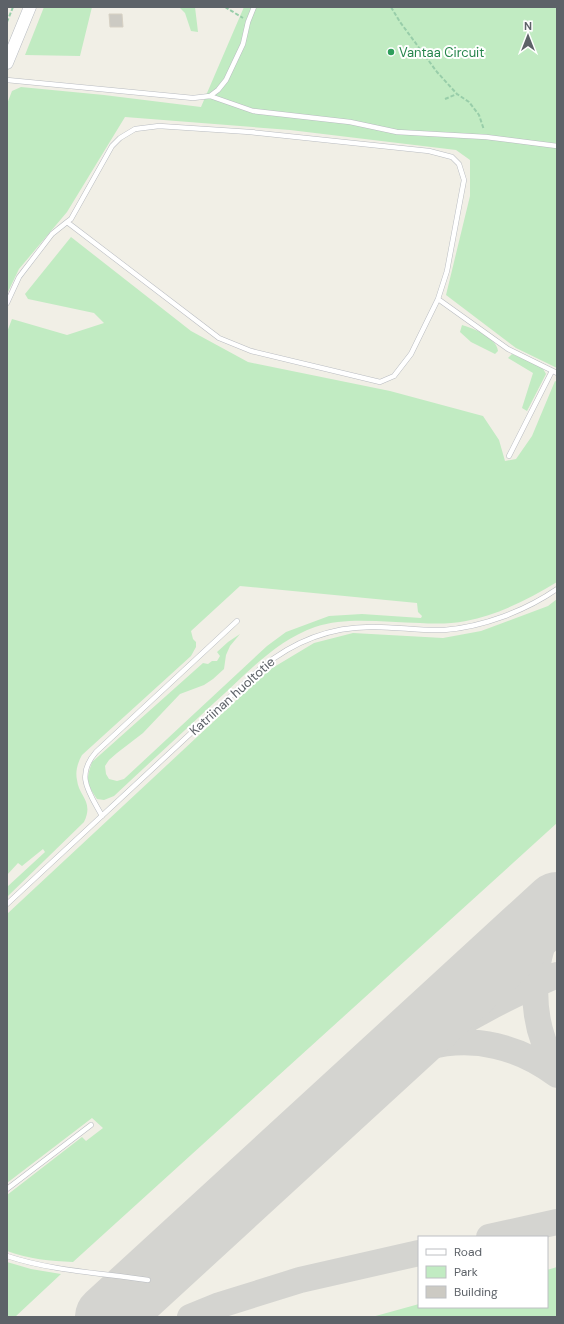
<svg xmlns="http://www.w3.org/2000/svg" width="564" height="1324" font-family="'DM Sans',sans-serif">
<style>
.green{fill:#c1ebc2}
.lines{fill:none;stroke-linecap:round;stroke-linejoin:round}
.taxiway{stroke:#d4d4d0;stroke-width:26}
.runway{stroke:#d4d4d0;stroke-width:66}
.building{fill:#cccac3;stroke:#d7d1c4}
.service-casing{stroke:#b9bcc1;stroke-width:5.5}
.secondary-casing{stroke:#b9bdc3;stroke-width:13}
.path{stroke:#98cda9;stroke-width:2;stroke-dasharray:4 2;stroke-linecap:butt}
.service{stroke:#fff;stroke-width:4.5}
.secondary{stroke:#fff;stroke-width:12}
.leisure-dot{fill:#2e9e5b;stroke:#fff;stroke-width:1.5}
.labels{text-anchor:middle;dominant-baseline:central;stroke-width:4;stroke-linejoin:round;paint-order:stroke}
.leisure-label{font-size:13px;fill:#27864d;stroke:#fff;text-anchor:start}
.street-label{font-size:13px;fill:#5d6268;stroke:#fff}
</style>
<rect width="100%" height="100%" fill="#f1efe6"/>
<path class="green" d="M44,7H92L80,56L25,55Z
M179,7H195L198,32L191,31L185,13Z
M244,7H557V368L516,348L446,295L470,196V160L456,150L290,130L125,117L67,212L19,269L7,294V104L12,91L21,87L104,95L201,107Z
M71,237L191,331L248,362L390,391L483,416L499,440L505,461L516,459L532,436L555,381L557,382V582C529,599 498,615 466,621C451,624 435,624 420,623C386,623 349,616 315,627C275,641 244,676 214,703C181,734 147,765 114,796L104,800L97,799C86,783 86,780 92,762L203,663L208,664L212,661H217L220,656L217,652L228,642L240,634L230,646L226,655L224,669L213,679L204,685L180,694L143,733L117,753L109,760L105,766L106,774L109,779L117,781L124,779L267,646L286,632L329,616L362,614L421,618L422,616L418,612L417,603L240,586L191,631L193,639L196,642V647L191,656L82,755C78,762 75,771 77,780C79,797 94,801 84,822L7,897V887L45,852L43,849L22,866L18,863L7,875V332L12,319L67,335L104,323L94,313L28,299L25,294Z
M462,325C473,328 497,338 498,351L495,354L471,342L460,332Z
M512,354L542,367L546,374L527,411L522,408L533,373L508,358Z
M557,599V823L73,1262C50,1261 29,1259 7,1251V1195L82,1137L86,1141L103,1128L92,1118L7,1183V914L269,670L314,643L353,633L443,638L481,631L548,606Z
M7,1262L31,1269L61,1274L15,1317H7Z
M557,1267V1317H372L419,1304V1307H547V1270Z"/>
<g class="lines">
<path class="taxiway" d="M557,914C529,960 527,1022 557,1068
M428,1047C474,1035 520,1047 557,1075
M316,1126C390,1064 468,1013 557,975
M489,1237L557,1222
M133,1317L167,1273L237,1198
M190,1317L217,1306L300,1280L419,1253"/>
<path class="runway" d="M108,1317L557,905"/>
</g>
<path class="building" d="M109,14H122L123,27H110Z"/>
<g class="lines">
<defs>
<path id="service" d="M7,80L193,98L210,96L218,90L226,80L243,44L248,22L254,7
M210,96L253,111L350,122L397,132L486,137L557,146
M67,222L71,219L112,146L120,138L135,129L159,126L250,132L429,151L452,157L459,164L464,180L447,271L438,299
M7,303L19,277L52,234L67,222L219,338L251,351L380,382L394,376L411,354L438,299L508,349L557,373
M509,456L552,371
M102,816C89,792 75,776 96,752L237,621
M7,904L261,668C294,641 331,626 375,627C398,627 421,631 444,630C483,627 525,611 557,589
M7,1189L91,1125
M7,1256C52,1271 102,1273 148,1280"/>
<path id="secondary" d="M7,63L30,7"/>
</defs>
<use href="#service" class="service-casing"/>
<use href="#secondary" class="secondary-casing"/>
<path class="path" d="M225,7L243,18
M391,7L400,22L437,72L457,94L469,102L479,115L484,130
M7,22L13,7
M445,99L457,94"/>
<use href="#service" class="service"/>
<use href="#secondary" class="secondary"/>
</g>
<circle class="leisure-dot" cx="391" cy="52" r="4"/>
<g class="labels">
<g class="leisure-label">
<text x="399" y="52">Vantaa Circuit</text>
</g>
<g class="street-label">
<text transform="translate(232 696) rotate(-42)">Katriinan huoltotie</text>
</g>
</g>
<rect width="564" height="1324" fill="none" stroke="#5d6268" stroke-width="16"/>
<rect x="418" y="1236" width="130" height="72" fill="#ffffff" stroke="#bec0c3"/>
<rect x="426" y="1249" width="20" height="6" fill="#ffffff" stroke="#bec0c3"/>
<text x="454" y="1256" font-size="12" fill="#5d6268">Road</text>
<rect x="426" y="1266" width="20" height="12" fill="#c1ebc2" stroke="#bec0c3"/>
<text x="454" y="1276" font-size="12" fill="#5d6268">Park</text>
<rect x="426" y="1286" width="20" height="12" fill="#cccac3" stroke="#bec0c3"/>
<text x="454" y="1296" font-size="12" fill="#5d6268">Building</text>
<g transform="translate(528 36)" stroke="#ffffff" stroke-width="3" paint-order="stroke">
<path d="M0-3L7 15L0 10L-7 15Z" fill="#5d6268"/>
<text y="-6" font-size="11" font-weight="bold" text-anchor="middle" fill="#5d6268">N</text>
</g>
</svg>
